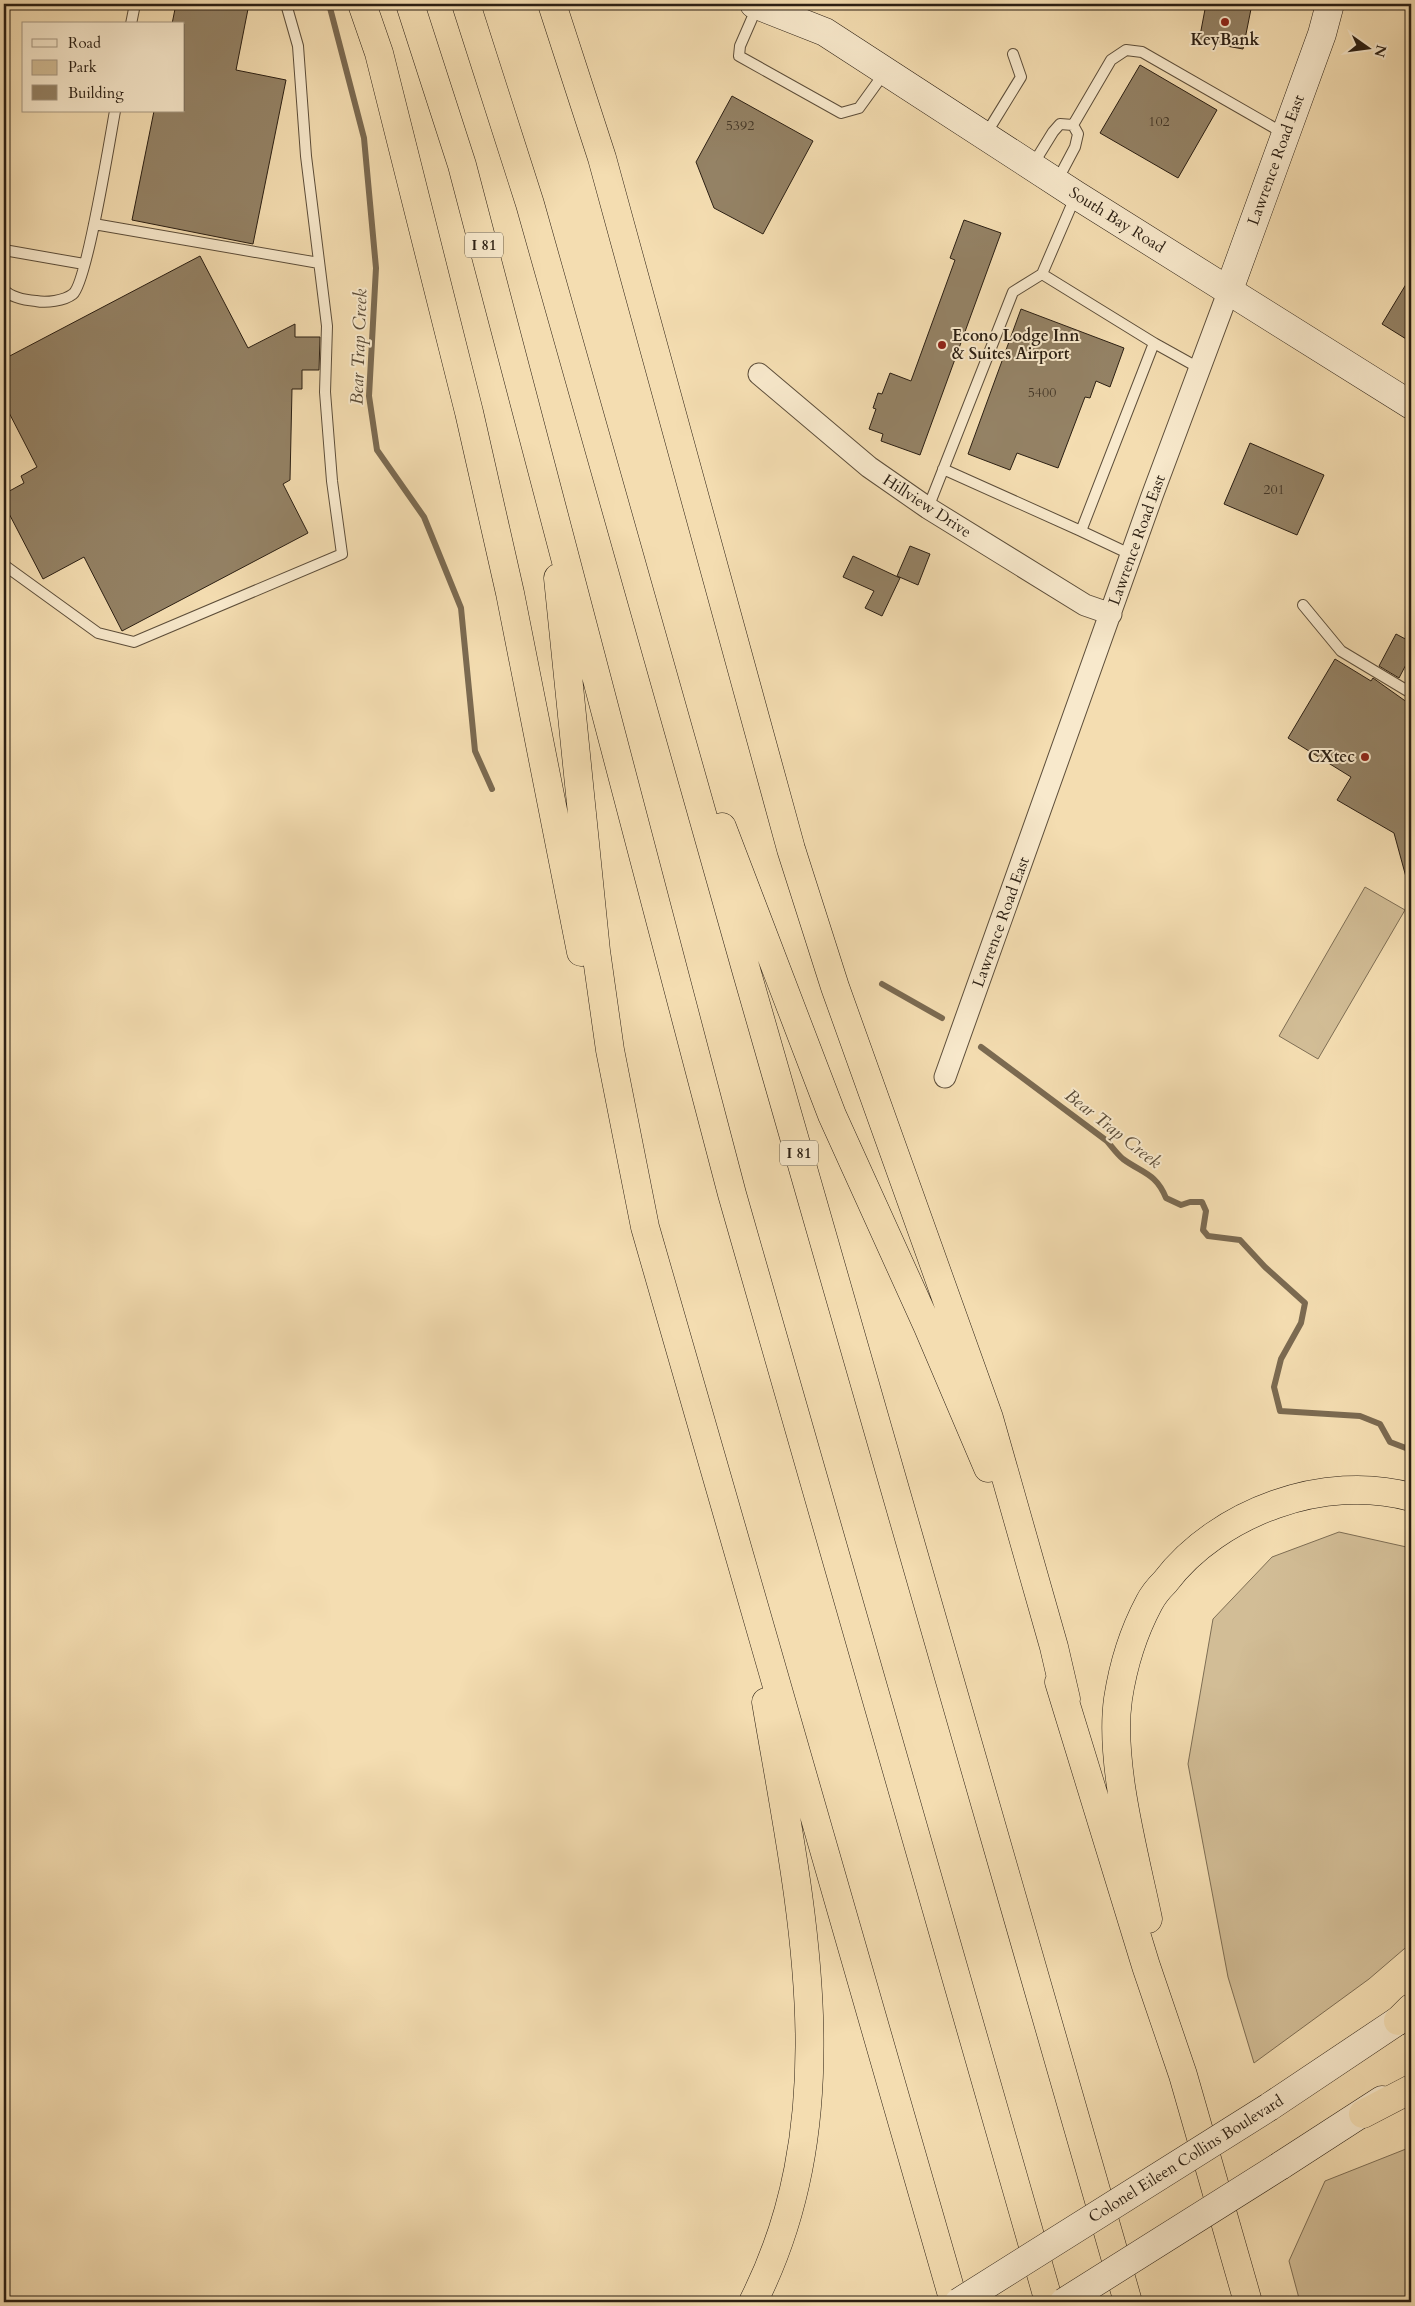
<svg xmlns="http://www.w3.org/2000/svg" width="1415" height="2306" font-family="Cardo,serif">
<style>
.green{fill:#d2bd96;stroke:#7e6e54}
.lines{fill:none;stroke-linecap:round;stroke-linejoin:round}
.stream{stroke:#7b6a51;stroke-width:6}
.building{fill:#948265;stroke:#2b1f13}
.lane-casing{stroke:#5d4e3a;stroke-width:12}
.street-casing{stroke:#5d4e3a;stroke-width:23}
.secondary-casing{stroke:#2b1f13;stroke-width:29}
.highway-casing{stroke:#2b1f13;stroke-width:29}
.lane{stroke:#f8e9cc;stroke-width:10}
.street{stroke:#f8e9cc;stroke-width:21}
.secondary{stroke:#f8e9cc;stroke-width:28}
.highway{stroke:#f4ddb1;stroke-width:28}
.secondary-bridge-casing{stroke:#2b1f13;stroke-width:29;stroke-linecap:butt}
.secondary-bridge{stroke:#f8e9cc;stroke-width:28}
.poi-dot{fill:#8f2418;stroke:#f8e9cc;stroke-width:2}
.labels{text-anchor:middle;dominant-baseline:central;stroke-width:4;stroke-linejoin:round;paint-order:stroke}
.number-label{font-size:14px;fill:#453828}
.shield{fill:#f8e9cc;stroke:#685c4a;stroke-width:1}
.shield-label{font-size:15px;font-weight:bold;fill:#2b1f13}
.poi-label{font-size:16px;font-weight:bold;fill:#2b1f13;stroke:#f8e9cc}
.street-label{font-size:16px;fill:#2b1f13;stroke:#f8e9cc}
.water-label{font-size:18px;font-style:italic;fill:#5a4b37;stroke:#f8e9cc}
</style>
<rect width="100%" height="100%" fill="#f4ddb1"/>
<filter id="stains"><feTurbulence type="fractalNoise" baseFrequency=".004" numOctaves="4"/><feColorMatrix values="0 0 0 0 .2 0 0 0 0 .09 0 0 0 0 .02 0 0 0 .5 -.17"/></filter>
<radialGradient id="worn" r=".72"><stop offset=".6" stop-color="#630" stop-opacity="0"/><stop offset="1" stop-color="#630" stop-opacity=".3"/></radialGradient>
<path class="green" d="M1365,887L1405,910L1318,1059L1279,1036Z
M1339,1532L1411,1548V1943L1369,1979L1254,2063L1228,1977L1188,1764L1213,1619L1272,1557Z
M1411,2147V2302H1300L1289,2261L1325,2181Z"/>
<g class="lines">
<path class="stream" d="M329,4L364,138L376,268L369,396L377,450L424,517L461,608L475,751L492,789
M882,984L942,1018
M981,1047L1107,1141C1112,1147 1117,1154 1123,1159C1142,1173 1156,1173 1166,1198L1181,1205L1190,1202H1202L1206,1211L1203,1230L1208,1236L1240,1240L1265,1267L1305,1303L1301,1323L1281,1359L1274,1387L1280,1411L1360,1416L1380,1424L1390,1442L1411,1450"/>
</g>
<path class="building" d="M176,4H249L236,70L286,80L253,244L132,220L154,111H184V24H172Z
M1206,4H1252L1243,49L1199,41Z
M1140,65L1217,110L1178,178L1100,133Z
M732,96L813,141L763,234L714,208L696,162Z
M964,220L1001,233L920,455L881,441L883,434L869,429L876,409L873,408L878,393L882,394L890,373L911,381L955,260L950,258Z
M200,256L248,348L295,324V337H320L319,370H302V389H292L290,480L283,484L308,533L122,631L84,557L43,579L4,504V494L24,483L21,476L37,467L4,403V359Z
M1411,276V342L1382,324Z
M1021,309L1124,348L1110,387L1096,381L1090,398L1085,397L1058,468L1017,453L1010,470L968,454Z
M1250,443L1324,475L1297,535L1224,504Z
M910,546L930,554L918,585L897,576Z
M853,556L900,578L882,616L865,608L874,591L843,577Z
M1396,634L1411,642V655L1399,678L1379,666Z
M1335,659L1371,681L1373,678L1411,705V876L1406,877L1394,833L1337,800L1351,777L1288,738Z"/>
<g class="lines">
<defs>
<path id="lane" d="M757,7L740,46L739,56L841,113L859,108L885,72
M131,24L135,4
M1073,125L1111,60L1126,50L1142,52L1285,134
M986,134L1021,77L1013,54
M1032,166L1053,132L1060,124L1073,125L1078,134L1075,147L1057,181
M1076,195L1042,274L1154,343L1199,368
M94,224L319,263
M4,250L84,264
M4,290C12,298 24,300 36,301C46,303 64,301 73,294C87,282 110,138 115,111
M943,469L1081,531
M928,508L1013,292L1042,274
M1132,555L1081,531L1154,343
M4,565L98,633L134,642L342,554L332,481L325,392L327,326L306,156L298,46L286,4
M1303,605L1341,651L1411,693"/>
<path id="street" d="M759,374L869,467L928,508L1085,605L1111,614
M945,1077L1152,496L1229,290"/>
<path id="secondary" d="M754,4L825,32L1076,195L1411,405
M1229,290L1322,34L1330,4
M1269,2107L1411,2012
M1280,2166L1382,2100"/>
<path id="highway" d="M362,4L379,53L469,412L510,593L581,952
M410,4L462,165L732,1194L1049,2302
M466,4L530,204L747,973L1128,2302
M552,4L602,158L791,849L835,987L989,1418L1054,1647L1066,1699
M558,578L596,951L610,1050L645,1227L954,2302
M722,827L832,1115L928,1327L988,1468
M1059,1682L1146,1966L1183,2075L1248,2302
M1148,1919C1135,1856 1109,1763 1118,1699C1123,1666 1133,1633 1149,1603C1153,1595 1159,1588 1165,1582C1218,1512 1325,1473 1411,1497
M1398,2021L1411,2008
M1363,2114L1411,2089
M753,2302C850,2111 800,1902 766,1702"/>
</defs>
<use href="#lane" class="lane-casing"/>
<use href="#street" class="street-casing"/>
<use href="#secondary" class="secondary-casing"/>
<use href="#highway" class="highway-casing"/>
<use href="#lane" class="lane"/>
<use href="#street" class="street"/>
<use href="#secondary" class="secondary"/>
<use href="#highway" class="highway"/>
<defs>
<path id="secondary-bridge" d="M959,2302L1269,2107
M1064,2302L1280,2166"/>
</defs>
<use href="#secondary-bridge" class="secondary-bridge-casing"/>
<use href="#secondary-bridge" class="secondary-bridge"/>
</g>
<g class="poi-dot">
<circle cx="1225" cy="22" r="5"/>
<circle cx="942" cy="345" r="5"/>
<circle cx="1365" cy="757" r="5"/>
</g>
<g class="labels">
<g class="number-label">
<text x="1159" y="121">102</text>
<text x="740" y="125">5392</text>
<text x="1042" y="392">5400</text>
<text x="1274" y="489">201</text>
</g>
<g class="shield">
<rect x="465" y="232.5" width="38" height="25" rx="4"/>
<rect x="780" y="1140.5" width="38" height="25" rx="4"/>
</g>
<g class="shield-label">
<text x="484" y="245">I 81</text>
<text x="799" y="1153">I 81</text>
</g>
<g class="poi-label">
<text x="1225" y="40">KeyBank</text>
<text x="952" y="336" text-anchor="start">Econo Lodge Inn<tspan x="952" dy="18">&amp; Suites Airport</tspan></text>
<text x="1355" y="757" text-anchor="end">CXtec</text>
</g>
<g class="street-label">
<text transform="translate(1276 160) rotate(-70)">Lawrence Road East</text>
<text transform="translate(1117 220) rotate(32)">South Bay Road</text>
<text transform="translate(927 506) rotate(33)">Hillview Drive</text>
<text transform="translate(1137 540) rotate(-70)">Lawrence Road East</text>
<text transform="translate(1001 922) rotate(-70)">Lawrence Road East</text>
<text transform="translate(1186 2159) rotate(-32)">Colonel Eileen Collins Boulevard</text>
</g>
<g class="water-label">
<text transform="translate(359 347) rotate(-88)">Bear Trap Creek</text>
<text transform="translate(1113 1129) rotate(38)">Bear Trap Creek</text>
</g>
</g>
<rect width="1415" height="2306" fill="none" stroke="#f4ddb1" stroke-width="20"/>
<rect x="5" y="5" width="1405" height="2296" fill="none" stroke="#2b1f13" stroke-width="2.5"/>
<rect x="10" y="10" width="1395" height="2286" fill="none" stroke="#2b1f13"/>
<rect x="22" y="22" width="162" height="90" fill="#f8e9cc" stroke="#a69882"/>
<rect x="32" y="39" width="25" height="8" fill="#f8e9cc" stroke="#a69882"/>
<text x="68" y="48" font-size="15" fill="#2b1f13">Road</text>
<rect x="32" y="60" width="25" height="15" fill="#d2bd96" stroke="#a69882"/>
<text x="68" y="72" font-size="15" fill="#2b1f13">Park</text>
<rect x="32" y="85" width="25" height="15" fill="#948265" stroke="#a69882"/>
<text x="68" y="98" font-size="15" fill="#2b1f13">Building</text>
<g transform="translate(1368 48) rotate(104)" stroke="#f8e9cc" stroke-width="4" paint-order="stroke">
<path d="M0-4L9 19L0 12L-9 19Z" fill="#2b1f13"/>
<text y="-8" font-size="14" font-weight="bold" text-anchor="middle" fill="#2b1f13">N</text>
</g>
<rect width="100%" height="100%" filter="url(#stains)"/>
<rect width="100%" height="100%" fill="url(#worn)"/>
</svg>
